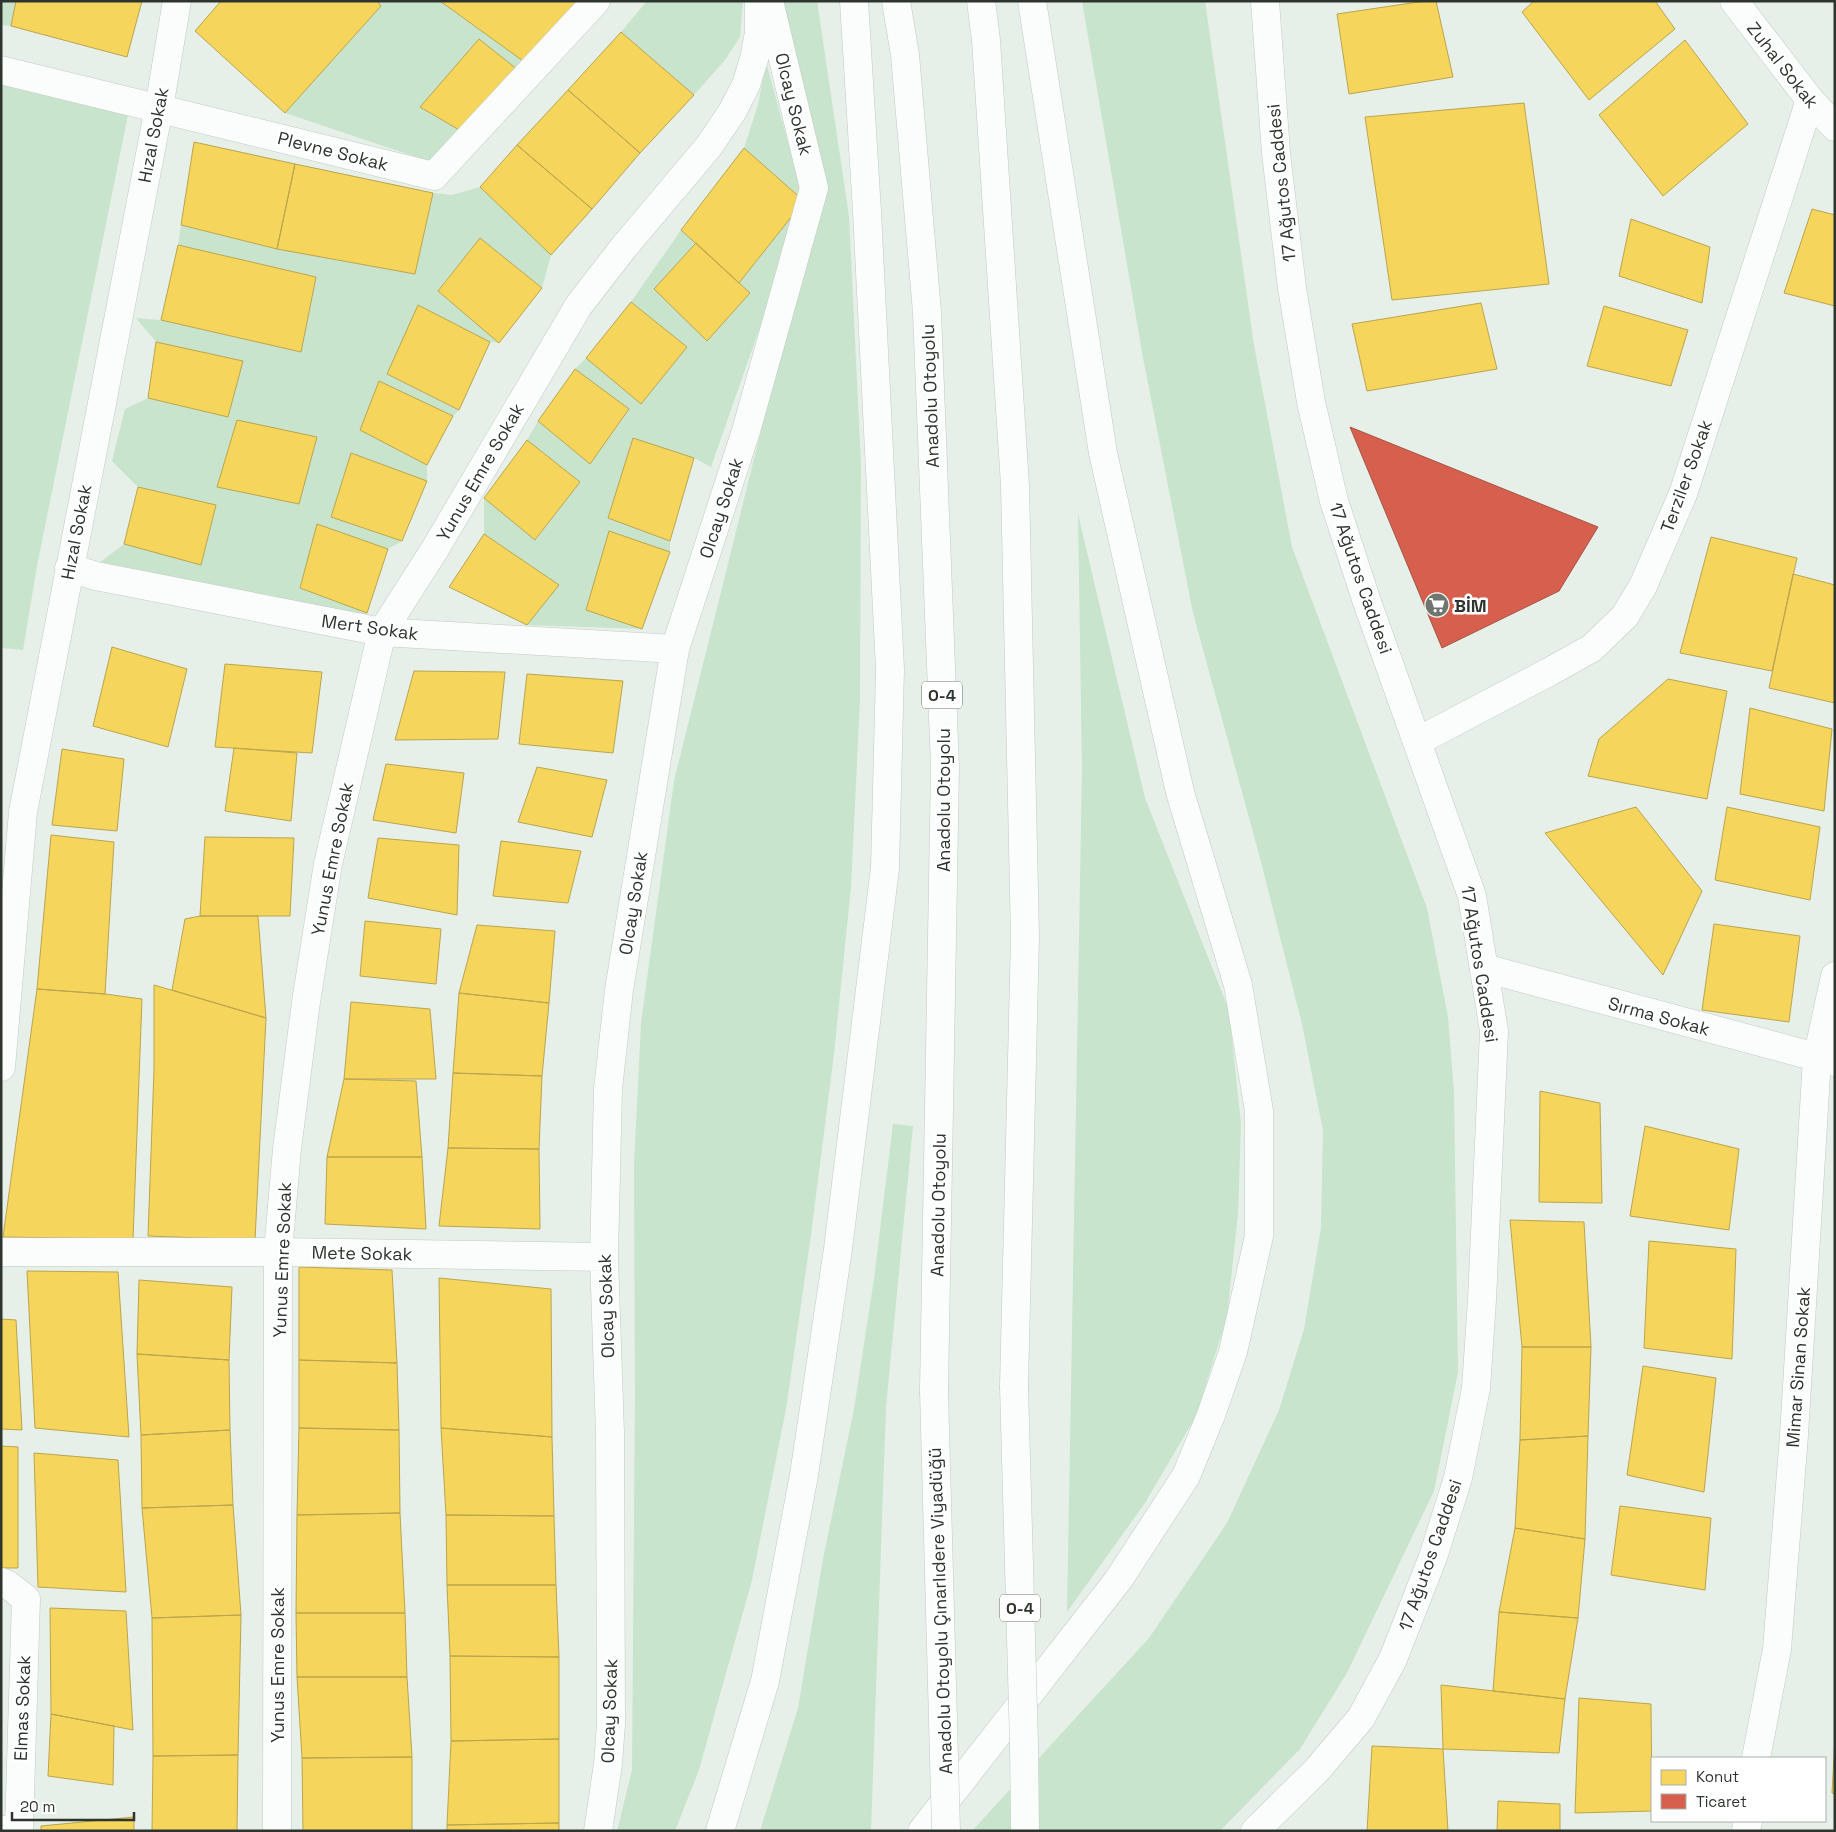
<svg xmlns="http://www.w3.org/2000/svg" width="1836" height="1832" font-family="'Space Grotesk',sans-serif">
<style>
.green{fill:#c9e4cc}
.homes{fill:#f6d55c;stroke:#baa54e}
.shops{fill:#d6604d;stroke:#a45344}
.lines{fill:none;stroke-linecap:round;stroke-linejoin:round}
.street-casing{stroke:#c2cac3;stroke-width:29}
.secondary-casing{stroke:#c2cac3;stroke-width:29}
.highway-casing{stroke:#c2cac3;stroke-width:29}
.street{stroke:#fbfdfc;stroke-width:28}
.secondary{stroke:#fbfdfc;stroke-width:28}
.highway{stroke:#fbfdfc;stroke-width:28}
.highway-bridge-casing{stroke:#c2cac3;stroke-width:29;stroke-linecap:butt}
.highway-bridge{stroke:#fbfdfc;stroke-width:28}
.labels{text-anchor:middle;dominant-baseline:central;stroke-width:5;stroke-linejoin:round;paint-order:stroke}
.shield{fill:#fff;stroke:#6d716d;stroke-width:1}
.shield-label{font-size:16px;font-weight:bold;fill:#2e342e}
.street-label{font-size:18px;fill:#2e342e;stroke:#fff}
.poi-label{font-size:18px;font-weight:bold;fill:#2e342e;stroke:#fff;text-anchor:start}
</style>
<rect width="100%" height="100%" fill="#e6f0e8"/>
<path class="green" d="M1,1H16L11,26L1,25Z
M377,1H440L523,61L518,70L420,107L461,131L431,162L285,113L381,6Z
M647,1H743L740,37L725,60L694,95L621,32Z
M782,1H817L849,216L861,463L860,700L851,887L834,1054L811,1235L786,1409L752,1580L699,1770L675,1831H617L632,1770L635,1397L634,1164L641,1023L674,781L821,189Z
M1082,1H1205L1254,345L1292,547L1427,908L1448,1017L1454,1091L1458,1372L1434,1491L1347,1673L1300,1749L1220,1831H972L1149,1638L1227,1523L1279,1410L1304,1329L1321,1228L1323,1131L1302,1024L1260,858L1193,613L1143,358Z
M766,62L804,201L711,467L694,458L634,439L608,518L670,541V552L609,532L586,609L642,629L527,625L558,585L484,534V498L536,540L580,482L527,440L538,421L590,464L629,410L575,369L586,358L641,404L687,347L631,302L681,230L696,243L654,289L707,340L750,293L739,283L804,201L744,148L758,105Z
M1,84L129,110L37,566L23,650L1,648Z
M480,187L551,255L542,288L480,238L438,290L499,343L490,342L418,306L387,374L459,410L453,416L379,381L360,430L427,465V481L351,453L331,517L402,541L388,549L318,524L300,588L367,613L363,619L94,567L124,544L201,565L216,505L138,487L112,461L125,409L148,398L228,417L242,361L156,342L136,318L161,320L301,352L316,277L178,245L181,225L277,249L415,274L433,193L452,195Z
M1078,514L1145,798L1229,1010L1241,1124L1238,1214L1227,1317L1196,1416L1145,1503L1067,1612L1082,769Z
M893,1124L913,1126L886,1407L871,1831H760L798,1708L823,1559L854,1409L874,1279Z"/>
<path class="homes" d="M16,1H142L127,57L11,26Z
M221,1H377L381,6L285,113L195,31Z
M440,1H577L523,61Z
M1425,1H1436L1453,77L1349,94L1337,14Z
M1534,1H1655L1675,29L1589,100L1522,12Z
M621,32L694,95L640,153L568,90Z
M479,39L518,70L461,131L420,107Z
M1685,40L1748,124L1663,196L1599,115Z
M568,90L640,153L592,209L517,145Z
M1524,103L1549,284L1392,300L1365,117Z
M194,142L295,164L277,249L181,225Z
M517,145L592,209L551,255L480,187Z
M744,148L804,201L739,283L681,230Z
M295,164L433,193L415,274L277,249Z
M1812,209L1835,215V306L1784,293Z
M1631,219L1710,247L1702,303L1619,276Z
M480,238L542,288L499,343L438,291Z
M696,243L750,293L707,341L654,289Z
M178,245L316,277L301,352L161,320Z
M631,302L687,347L641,404L586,358Z
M1481,303L1497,369L1367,391L1352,324Z
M418,305L490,342L459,410L387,374Z
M1604,306L1688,330L1671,386L1587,366Z
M156,342L243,361L228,417L148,398Z
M575,369L629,409L590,464L538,421Z
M379,381L453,416L427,465L360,430Z
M237,420L317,437L299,504L217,487Z
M633,438L694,458L670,541L608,518Z
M527,440L580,482L535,540L484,498Z
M351,453L427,481L402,541L331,517Z
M138,487L216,505L201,565L124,544Z
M317,524L388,549L367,613L300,588Z
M609,531L670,552L642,629L586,610Z
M484,534L559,585L527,625L449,587Z
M1711,537L1797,558L1772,671L1680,653Z
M1793,574L1835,585V703L1769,688Z
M112,647L187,669L168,747L93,726Z
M225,664L322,672L312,753L215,747Z
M414,671L505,672L498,739L395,740Z
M527,674L623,681L613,753L519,744Z
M1668,679L1727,691L1707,799L1588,776L1599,739Z
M1750,708L1832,729L1824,811L1740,794Z
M234,748L297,753L291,821L225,811Z
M62,749L124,759L117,831L52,825Z
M386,764L464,773L456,833L373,820Z
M537,767L607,780L592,837L518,822Z
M1636,807L1702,891L1663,975L1545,833Z
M1727,807L1820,827L1810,900L1715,880Z
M51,835L114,842L105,994L37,989Z
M205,837L294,838L290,916H200Z
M378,838L459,845L457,915L368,898Z
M501,841L581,851L568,903L493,896Z
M200,916H258L266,1018L172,990L185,919Z
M365,921L441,929L436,984L360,976Z
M1714,924L1800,936L1789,1022L1702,1010Z
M477,925L555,931L549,1003L459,993Z
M154,985L266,1018L255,1240L148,1236L154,1070Z
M37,989L105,994L142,999L133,1239L3,1237Z
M459,993L549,1003L542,1076L453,1073Z
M351,1002L430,1009L436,1079H344Z
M453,1073L542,1076L539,1149L448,1148Z
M344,1079L416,1081L422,1157H327Z
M1540,1091L1600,1103L1602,1203L1539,1202Z
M1645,1126L1739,1149L1729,1230L1630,1216Z
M448,1148L539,1149L540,1229L439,1226Z
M327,1157H422L426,1229L325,1224Z
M1510,1220L1584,1222L1591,1347H1522Z
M1649,1241L1736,1249L1732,1359L1644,1348Z
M299,1267L392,1270L397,1363L299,1360Z
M27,1271L118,1272L129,1437L35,1428Z
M439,1278L551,1289L552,1437L441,1428Z
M139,1280L232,1287L229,1360L137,1354Z
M1,1319L16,1320L22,1430L1,1429Z
M1522,1347H1591L1588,1436L1520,1440Z
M137,1354L229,1360L230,1430L141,1435Z
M299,1360L397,1363L399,1430L299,1428Z
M1643,1366L1716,1378L1704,1492L1627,1475Z
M299,1428L399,1430L400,1513L297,1515Z
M441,1428L552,1437L554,1516L446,1515Z
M230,1430L233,1505L142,1508L141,1435Z
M1588,1436L1585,1539L1515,1528L1520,1440Z
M1,1446L18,1447V1568H1Z
M34,1453L118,1460L126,1592L38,1587Z
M233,1505L241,1615L152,1618L142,1508Z
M1620,1506L1711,1518L1705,1590L1611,1575Z
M400,1513L405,1613H296L297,1515Z
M446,1515L554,1516L556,1585H447Z
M1515,1528L1585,1539L1578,1618L1499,1612Z
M447,1585H556L559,1657L450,1656Z
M50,1608L126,1611L133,1730L51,1714Z
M1499,1612L1578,1618L1565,1699L1493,1691Z
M296,1613H405L407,1677H297Z
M241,1615L238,1755L153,1756L152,1618Z
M450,1656L559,1657V1739L451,1741Z
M297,1677H407L412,1757L302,1758Z
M1441,1685L1565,1699L1559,1753L1443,1749Z
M1579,1698L1651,1704L1652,1811L1575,1813Z
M51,1714L114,1726L113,1785L48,1776Z
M1835,1738V1794L1832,1793Z
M559,1739V1823L447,1825L451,1741Z
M1372,1746L1443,1749L1448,1831H1367Z
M238,1755L237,1831H152L153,1756Z
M412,1757V1831H303L302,1758Z
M1498,1801L1560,1804V1831H1497Z
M134,1817V1831H41V1826Z
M559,1823V1831H447V1825Z"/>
<path class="shops" d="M1350,427L1598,527L1559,591L1442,648Z"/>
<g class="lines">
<defs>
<path id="street" d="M1734,1L1810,100L1835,127
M1,70L434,176L596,1
M69,568L96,576L382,632L675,649
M1418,741L1549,672L1592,648L1625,616L1643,586L1683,494L1810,100
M1484,968L1835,1062
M1,1067L23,812L159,108L177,1
M1,1252H278L604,1257
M1,1582L7,1584L26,1599L19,1830H1
M1756,1758L1777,1649L1794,1435L1817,1059L1835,976
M277,1831L278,1252L287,1149L306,1002L328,864L382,632L435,549L579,305L624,247L709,146L732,112L746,85L754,59L759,33V1
M598,1831L608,1764L611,1724L610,1433L604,1257L608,1089L619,990L675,649L746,431L814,188L769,1
M1746,1831L1748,1821"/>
<path id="secondary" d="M1255,1831L1316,1771L1361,1718L1393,1659L1433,1557L1458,1478L1476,1388L1482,1300L1494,1031L1472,896L1367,602L1334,501L1311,402L1292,288L1276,153L1265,1"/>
<path id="highway" d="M896,1L905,55L927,312L945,767L934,1391
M981,1L986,40L1015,485L1025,937L1014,1386
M720,1831L765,1681L804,1475L838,1249L885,868L890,669L867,212L854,1
M922,1831L1119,1579L1186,1476L1211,1415L1233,1352L1259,1236V1111L1238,985L1180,792L1103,453L1032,1"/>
</defs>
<use href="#street" class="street-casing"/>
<use href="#secondary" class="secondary-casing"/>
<use href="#highway" class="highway-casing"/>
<use href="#street" class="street"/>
<use href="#secondary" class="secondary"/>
<use href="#highway" class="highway"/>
<defs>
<path id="highway-bridge" d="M1014,1386L1024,1745L1025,1831
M934,1391L946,1831"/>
</defs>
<use href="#highway-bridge" class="highway-bridge-casing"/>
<use href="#highway-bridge" class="highway-bridge"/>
</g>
<defs>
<symbol id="supermarket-disc" viewBox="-11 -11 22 22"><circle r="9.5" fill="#6e766f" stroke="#fff"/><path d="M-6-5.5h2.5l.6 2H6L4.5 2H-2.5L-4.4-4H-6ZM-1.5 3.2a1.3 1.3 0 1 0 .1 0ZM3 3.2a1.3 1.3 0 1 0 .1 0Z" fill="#fff"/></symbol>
</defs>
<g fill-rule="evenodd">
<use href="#supermarket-disc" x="1423" y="591" width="28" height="28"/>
</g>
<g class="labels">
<g class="shield">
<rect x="922" y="681.5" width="40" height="27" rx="4"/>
<rect x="1000" y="1594.5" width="40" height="27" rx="4"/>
</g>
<g class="shield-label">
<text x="942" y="695">O-4</text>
<text x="1020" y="1608">O-4</text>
</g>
<g class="street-label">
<text transform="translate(1783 65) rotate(52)">Zuhal Sokak</text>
<text transform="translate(794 104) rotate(76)">Olcay Sokak</text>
<text transform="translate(153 135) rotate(-79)">Hızal Sokak</text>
<text transform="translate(333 151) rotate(14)">Plevne Sokak</text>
<text transform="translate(1281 183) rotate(-96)">17 Ağutos Caddesi</text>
<text transform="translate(930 396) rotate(-92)">Anadolu Otoyolu</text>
<text transform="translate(480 472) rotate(-60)">Yunus Emre Sokak</text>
<text transform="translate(1686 476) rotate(-70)">Terziler Sokak</text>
<text transform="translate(721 508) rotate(-72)">Olcay Sokak</text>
<text transform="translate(76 532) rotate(-79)">Hızal Sokak</text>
<text transform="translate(1361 578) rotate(71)">17 Ağutos Caddesi</text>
<text transform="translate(370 627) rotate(8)">Mert Sokak</text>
<text transform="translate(943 800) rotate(-90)">Anadolu Otoyolu</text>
<text transform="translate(332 859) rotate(-79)">Yunus Emre Sokak</text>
<text transform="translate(633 903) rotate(-81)">Olcay Sokak</text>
<text transform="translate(1480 964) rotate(81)">17 Ağutos Caddesi</text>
<text transform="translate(1659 1016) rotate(15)">Sırma Sokak</text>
<text transform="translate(938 1205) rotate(-89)">Anadolu Otoyolu</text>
<text transform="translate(362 1253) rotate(1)">Mete Sokak</text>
<text transform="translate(282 1260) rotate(-88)">Yunus Emre Sokak</text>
<text transform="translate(606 1306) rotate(-92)">Olcay Sokak</text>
<text transform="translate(1798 1367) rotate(-86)">Mimar Sinan Sokak</text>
<text transform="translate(1430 1555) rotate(-71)">17 Ağutos Caddesi</text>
<text transform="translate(940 1611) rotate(-92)">Anadolu Otoyolu Çınarlıdere Viyadüğü</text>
<text transform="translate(277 1665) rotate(-90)">Yunus Emre Sokak</text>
<text transform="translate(22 1708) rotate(-88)">Elmas Sokak</text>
<text transform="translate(609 1711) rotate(-88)">Olcay Sokak</text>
</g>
<g class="poi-label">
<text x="1454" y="605">BİM</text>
</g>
</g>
<rect width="1836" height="1832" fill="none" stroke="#2e342e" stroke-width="5"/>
<rect x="1651" y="1757" width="175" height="65" fill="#ffffff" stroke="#abaeab"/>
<rect x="1661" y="1770" width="25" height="15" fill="#f6d55c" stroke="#abaeab"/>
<text x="1696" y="1782" font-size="15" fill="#2e342e">Konut</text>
<rect x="1661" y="1794" width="25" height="15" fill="#d6604d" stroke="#abaeab"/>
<text x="1696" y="1807" font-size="15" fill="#2e342e">Ticaret</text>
<path d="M12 1812v8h122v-8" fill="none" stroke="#2e342e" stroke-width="2.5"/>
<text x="20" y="1812" font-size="15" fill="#2e342e" stroke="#ffffff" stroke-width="4" paint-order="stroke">20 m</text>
</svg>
